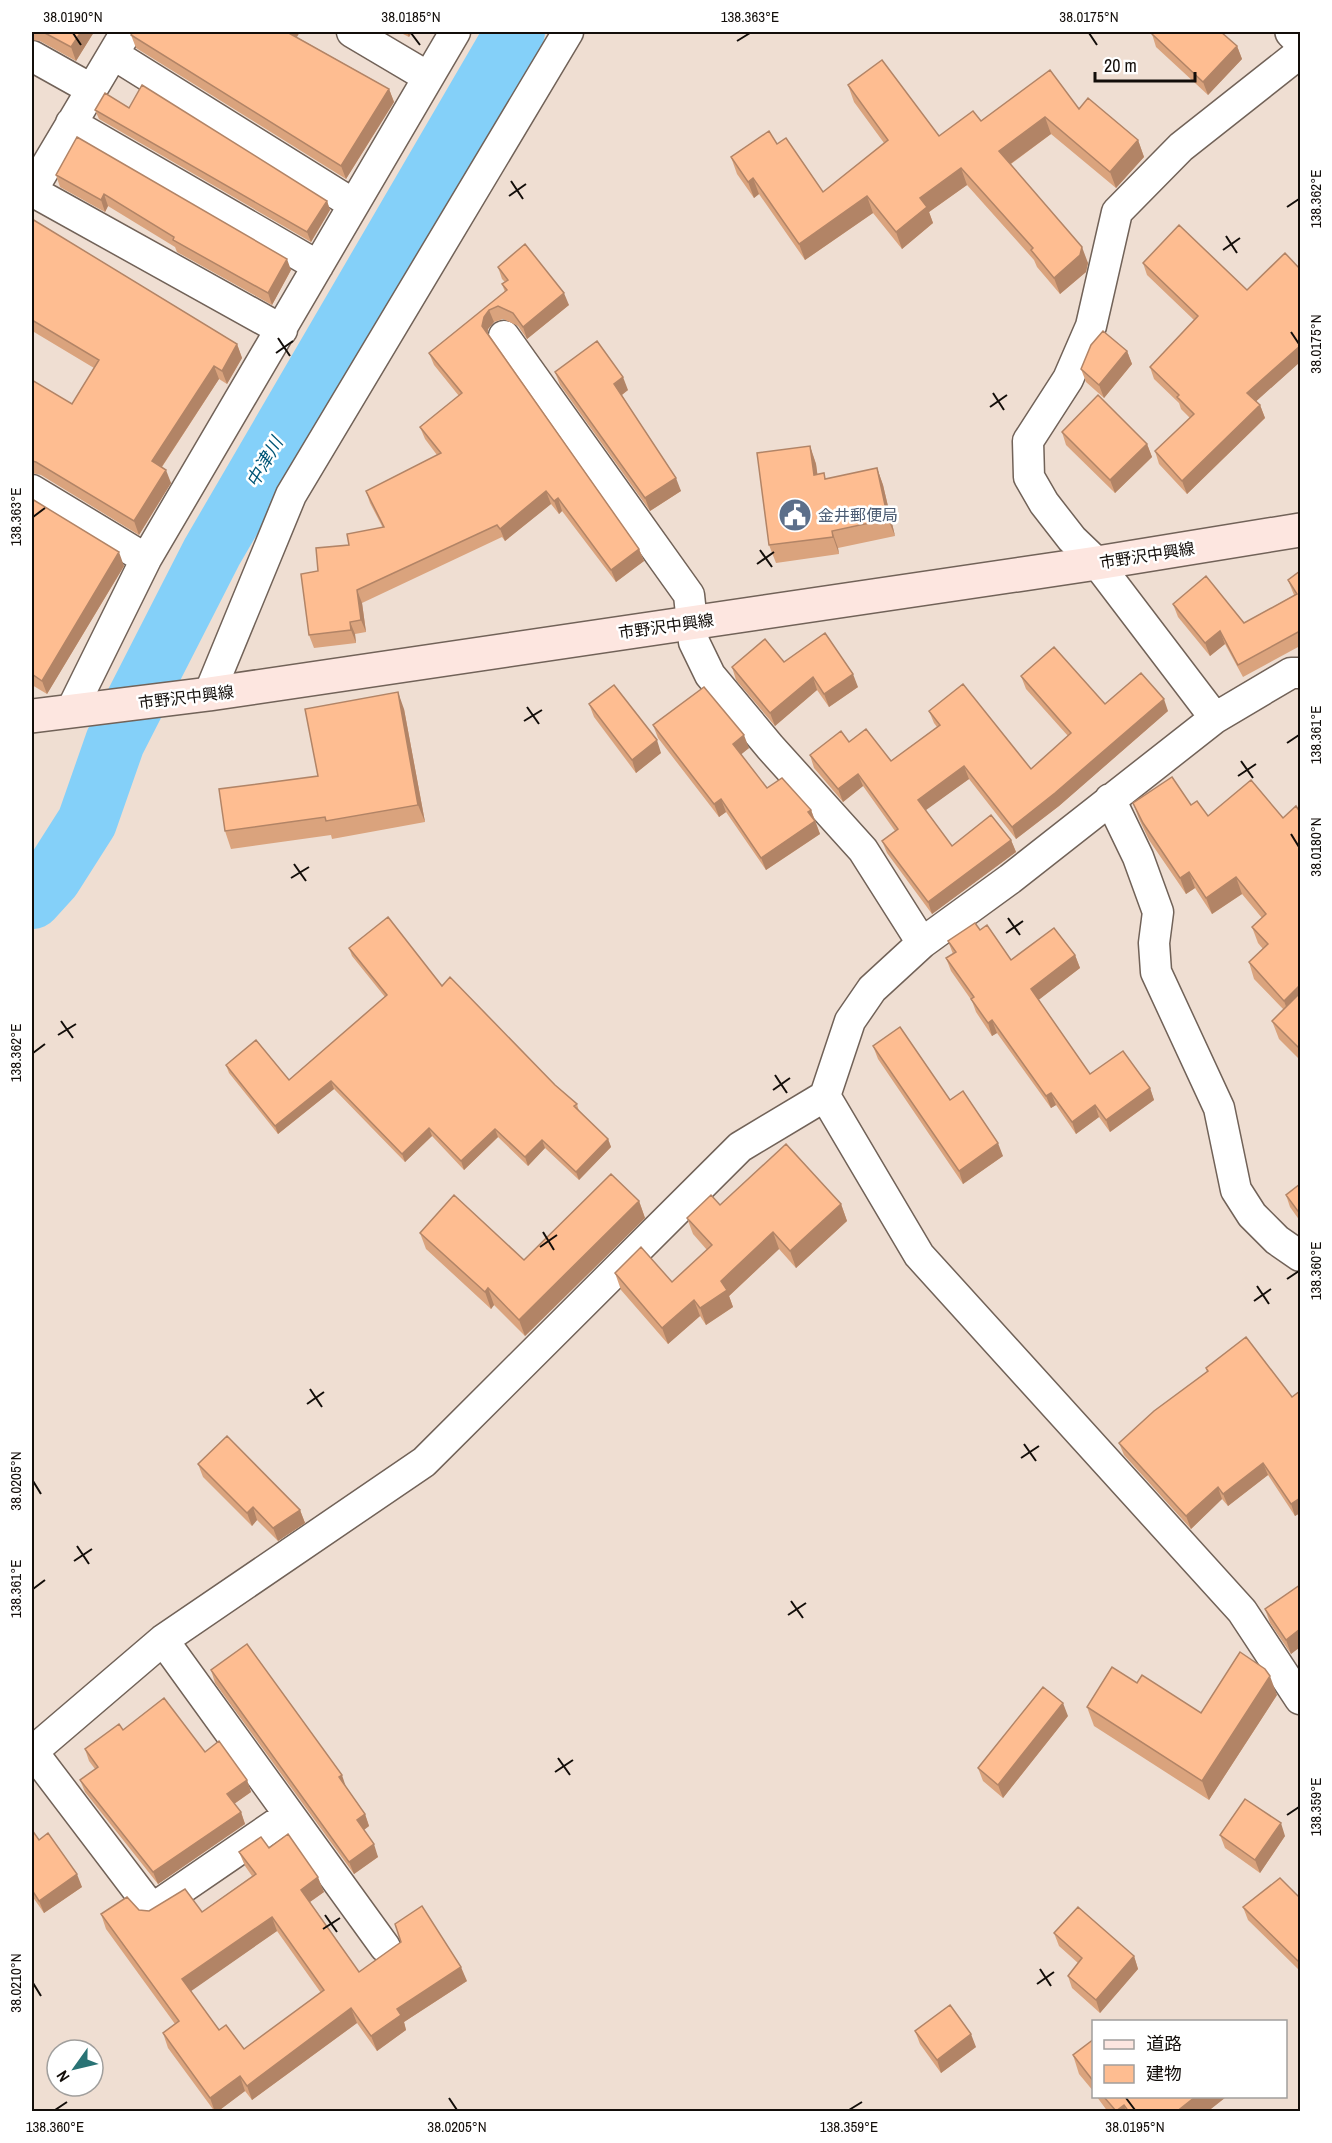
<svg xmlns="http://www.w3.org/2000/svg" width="1332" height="2143" font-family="'Archivo Narrow','Noto Sans JP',sans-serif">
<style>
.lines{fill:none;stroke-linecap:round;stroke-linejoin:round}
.river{stroke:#84d0f9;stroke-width:60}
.minor-casing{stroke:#716258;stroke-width:33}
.tertiary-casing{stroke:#716258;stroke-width:36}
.secondary-casing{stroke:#716258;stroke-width:36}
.minor{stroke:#fff;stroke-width:30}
.tertiary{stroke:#fff;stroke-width:33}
.secondary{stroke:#fde6e0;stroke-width:33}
.wall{fill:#daa37d;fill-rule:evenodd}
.shaded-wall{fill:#b28466}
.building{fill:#febd91;stroke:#b28466;stroke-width:1.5;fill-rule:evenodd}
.ticks{fill:none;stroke:#130e0a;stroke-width:2}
.labels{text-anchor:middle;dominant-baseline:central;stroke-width:5;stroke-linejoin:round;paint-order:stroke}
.service-label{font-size:16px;fill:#4e5e75;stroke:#fff;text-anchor:start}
.street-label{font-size:16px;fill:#130e0a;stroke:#fff}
.water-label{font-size:18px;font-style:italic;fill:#005677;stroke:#fff}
.neatline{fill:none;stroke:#130e0a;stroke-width:2}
.ticks-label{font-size:15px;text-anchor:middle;fill:#130e0a}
</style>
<rect width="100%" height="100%" fill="#efded2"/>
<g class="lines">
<path class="river" d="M32,899L52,877L87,822L115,742L212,552L515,32"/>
<defs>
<path id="minor" d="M352,32L428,77
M113,54L353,204
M32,56L91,89
M71,123L318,266
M32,190L126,32
M32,191L282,330
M504,336L689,595L694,642L710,675L770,747L863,850L922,943
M32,490L146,559
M209,694L291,495L568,32
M71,711L146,559L455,32
M1215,718L1097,563L1072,539L1044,503L1029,477L1028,441L1068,379L1091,326L1117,212L1181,147L1300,53
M1110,799L1138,857L1158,912L1154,943L1156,972L1219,1108L1236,1190L1252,1215L1277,1240L1300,1256
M825,1096L919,1255L1242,1611L1300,1699
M163,1640L385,1947
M32,1751L152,1909L289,1815
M32,1752L163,1640L424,1462L740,1147L825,1096L850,1021L872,989L922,943L1010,879L1215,718L1291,673H1300"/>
<path id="tertiary" d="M1292,32L1300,40"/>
<path id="secondary" d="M32,716L209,694L1097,563L1300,530"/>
</defs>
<use href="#minor" class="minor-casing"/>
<use href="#tertiary" class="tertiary-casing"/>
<use href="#secondary" class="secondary-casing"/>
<use href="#minor" class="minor"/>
<use href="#tertiary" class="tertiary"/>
<use href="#secondary" class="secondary"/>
</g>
<path class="wall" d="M32,32H94L76,61L40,41L32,40Z
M399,32H412L409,37Z
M1152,34L1237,46L1242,59L1208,95L1156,47Z
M131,35L297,37L389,89L394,102L346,179L136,48Z
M848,85L939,136L981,121L1079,109L1138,140L1144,157L1116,188L1051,134L1011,164L1088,263L1086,272L1060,294L1037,267L1034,260L967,185L929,212L933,223L902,249L873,213L805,260L759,194L754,198L737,174L731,157L777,144L823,192L884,143L854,102Z
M95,110L327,201L330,210L311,242L99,119Z
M56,175L291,270L272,305L177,252L175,247L108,206L105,212L60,187Z
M32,219L237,344L242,358L227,384L219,379L162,467L171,483L139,535L41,475L32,473V380L72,404L94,368L34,332L32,335Z
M1143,263L1300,362L1256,401L1260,405L1265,418L1187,494L1159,464L1155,451L1190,418L1181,409L1179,403L1154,379L1150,367L1194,320L1147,275Z
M498,267L569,305L527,339L518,326L503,319L494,322L488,329V333L639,549L644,561L616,582L562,511L559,514L551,504L505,541L502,537L362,603L366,632L355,634L356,643L314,648L309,635L318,571L349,545L383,528L370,503L366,491L437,455L425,439L420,427L459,396L434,365L429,353L505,292L502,284L505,282L502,279Z
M1127,351L1132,364L1104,398L1086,382L1081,369Z
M555,372L628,390L622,395L681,491L650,511L560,385Z
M1062,432L1147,444L1152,457L1115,493L1066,445Z
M810,446L816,464L817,474L826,479L877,468L883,485L895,536L838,548L839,554L776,563L769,545Z
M32,499L124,566L47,694L32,685Z
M1300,571V646L1243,677L1225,644L1210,656L1178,617L1173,604L1244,623L1294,595L1288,580Z
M784,662L858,687L829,707L817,690L775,726L736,680L732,667Z
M1021,676L1105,704L1168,711L1059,806L1016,839L969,779L925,810L952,846L1011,840L1016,852L932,914L887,853L882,841L895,831L863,786L843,802L814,768L810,755L849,742L891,761L937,727L934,723L929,711L1031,769L1068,736L1026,689Z
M589,704L661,753L636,773L594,717Z
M404,709L425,822L332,839L331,835L231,849L225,831L318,776Z
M653,725L749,748L741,754L767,788L811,810L820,834L766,870L726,812L719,817L658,738Z
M1133,803L1191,805L1208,816L1283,818L1300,812V1060L1279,1039L1272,1021L1284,1010L1254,979L1249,962L1263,949L1258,943L1252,927L1262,918L1242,894L1212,914L1195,888L1186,894L1149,840L1139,819Z
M980,930L1011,960L1075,955L1080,968L1038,1000L1090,1074L1150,1088L1154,1100L1110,1132L1099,1117L1076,1134L1056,1105L1051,1108L997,1033L992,1036L976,1012L972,1001L951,971L946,958L953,954L948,941Z
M349,948L442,986L577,1104L579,1111L608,1139L611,1147L579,1180L545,1148L528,1166L498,1137L464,1170L432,1136L405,1162L334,1089L278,1134L229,1073L226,1065L289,1080L385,997L352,956Z
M873,1046L1003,1156L963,1184L878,1059Z
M1300,1184V1221L1290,1207L1286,1195Z
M639,1201L645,1218L525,1336L494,1305L491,1309L426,1249L420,1233L524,1260Z
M841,1204L847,1221L796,1268L779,1249L729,1296L733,1307L706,1325L700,1316L668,1344L621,1290L615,1273L672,1282L707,1250L693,1234L687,1218L720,1205Z
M1206,1368L1292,1397L1300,1391V1513L1295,1516L1268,1475L1228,1506L1222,1499L1191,1529L1124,1455L1119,1443L1207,1372Z
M198,1464L300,1510L305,1523L278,1541L257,1520L252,1526L203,1477Z
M1300,1585V1647L1291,1654L1270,1623L1265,1609Z
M211,1670L346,1787L365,1814L369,1826L364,1830L378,1857L354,1874L215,1683Z
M1137,1683L1201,1713L1277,1695L1209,1800L1094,1726L1087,1707Z
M1068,1716L1003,1798L983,1781L978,1768Z
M123,1730L205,1752L247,1780L251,1792L234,1804L241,1812L245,1824L158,1884L85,1792L80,1780L95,1769L89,1761L85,1749Z
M32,1830L39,1840L82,1887L44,1913L32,1896Z
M1220,1835L1285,1836L1260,1873L1225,1848Z
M269,1848L324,1892L310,1902L359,1972L467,1981L404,2022L406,2030L377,2051L357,2023L252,2100L245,2091L217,2112H215L168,2048L163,2033L175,2024L106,1929L101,1914L139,1910L149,1911L202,1912L252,1876L245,1866L239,1852ZM277,1931L321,1993L244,2049L219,2030L190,1991Z
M1300,1898V1971L1248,1920L1243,1907Z
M1054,1933L1134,1956L1138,1969L1100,2013L1072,1988L1068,1976L1078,1963L1059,1946Z
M915,2031L976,2047L941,2073L920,2044Z
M1094,2039V2092L1079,2074L1073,2055Z
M1097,2097H1226L1207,2112H1108Z"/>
<path class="shaded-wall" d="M81,32H94L76,61L71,47Z
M287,32H300L292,45Z
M407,32H412L409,37Z
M1237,46L1242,59L1208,95L1203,82Z
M389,89L394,102L346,179L341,166Z
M1045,117L1051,134L1006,167L999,151Z
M1138,140L1144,157L1116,188L1110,172Z
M961,168L967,185L929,212L933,223L902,249L896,232L920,198Z
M753,178L759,194L754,198L748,182Z
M104,194L108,206L105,212L101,200Z
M867,196L873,213L805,260L799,244Z
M327,201L330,210L311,242L307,232Z
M1082,247L1088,263L1086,272L1060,294L1054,278Z
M287,259L291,270L272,305L268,293Z
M564,293L569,305L527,339L523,327Z
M489,310L494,322L488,329L487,338L482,326L484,317Z
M237,344L242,358L227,384L222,371Z
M1300,346V362L1252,405L1247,393Z
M1127,351L1132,364L1104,398L1099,385Z
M214,366L219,379L157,474L152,461Z
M623,377L628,390L619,397L614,384Z
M1260,405L1265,418L1187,494L1182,481Z
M1147,444L1152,457L1115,493L1110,480Z
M810,446L816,464L820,492L814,475Z
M877,468L883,485L895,536L888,519Z
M166,470L171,483L139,535L134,521Z
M676,478L681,491L650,511L645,498Z
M546,491L551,504L505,541L500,529Z
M558,498L562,511L559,514L554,501Z
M832,531L838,548L839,554L833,537Z
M639,549L644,561L616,582L611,570Z
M119,552L124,566L47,694L42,681Z
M357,590L362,603L366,632L361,620Z
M350,622L355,634L356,643L351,630Z
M1220,631L1225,644L1210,656L1205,643Z
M853,674L858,687L829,707L824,694Z
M813,677L817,690L775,726L770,713Z
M398,692L404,709L425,822L418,805Z
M1164,699L1168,711L1059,806L1016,839L1012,827Z
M744,735L749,748L738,757L733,744Z
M657,740L661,753L636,773L632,760Z
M964,766L969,779L922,813L918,800Z
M858,774L863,786L843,802L838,789Z
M721,799L726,812L719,817L714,804Z
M811,810L820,834L766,870L761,858Z
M1011,840L1016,852L932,914L928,902Z
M1189,872L1195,888L1186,894L1180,878Z
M1236,877L1242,894L1212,914L1206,898Z
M1075,955L1080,968L1036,1002L1031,989Z
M1300,985V1007L1290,1017L1284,1001Z
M992,1020L997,1033L992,1036L988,1023Z
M331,1081L334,1089L278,1134L275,1126Z
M1150,1088L1154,1100L1110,1132L1106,1120Z
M1051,1093L1056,1105L1051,1108L1046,1096Z
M1095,1105L1099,1117L1076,1134L1072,1122Z
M429,1128L432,1136L405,1162L402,1154Z
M495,1129L498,1137L464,1170L461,1161Z
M608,1139L611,1147L579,1180L576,1172Z
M542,1140L545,1148L528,1166L525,1157Z
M998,1143L1003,1156L963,1184L959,1171Z
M639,1201L645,1218L525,1336L519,1320Z
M841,1204L847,1221L796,1268L790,1251Z
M773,1232L779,1249L729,1296L733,1307L706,1325L700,1308L721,1281Z
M488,1288L494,1305L491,1309L485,1292Z
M694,1300L700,1316L668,1344L662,1328Z
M1263,1463L1268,1475L1228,1506L1223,1494Z
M1218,1487L1222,1499L1191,1529L1186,1516Z
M1300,1498V1513L1295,1516L1291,1504Z
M253,1507L257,1520L252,1526L247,1513Z
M300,1510L305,1523L278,1541L273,1528Z
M1300,1629V1647L1291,1654L1286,1640Z
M1270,1676L1277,1695L1209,1800L1202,1781Z
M1063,1703L1068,1716L1003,1798L998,1785Z
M342,1775L346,1787L339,1777Z
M247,1780L251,1792L231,1806L227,1794Z
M241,1812L245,1824L158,1884L153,1872Z
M365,1814L369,1826L361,1832L357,1820Z
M1281,1823L1285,1836L1260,1873L1255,1860Z
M374,1844L378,1857L354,1874L349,1862Z
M77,1874L82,1887L44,1913L39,1901Z
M318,1877L324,1892L307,1904L301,1890Z
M272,1917L277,1931L187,1994L182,1979Z
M1134,1956L1138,1969L1100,2013L1096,2000Z
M461,1967L467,1981L404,2022L406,2030L377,2051L371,2036L397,2009Z
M351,2008L357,2023L252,2100L247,2086Z
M971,2034L976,2047L941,2073L937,2060Z
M240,2076L245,2091L217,2112H215L210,2098Z
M1195,2097H1226L1207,2112H1176Z
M1124,2105L1126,2112H1116Z"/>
<path class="building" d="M43,32H81L71,47Z
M133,32H287L389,89L341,166L131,35Z
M1154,32H1221L1237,46L1203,82L1152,34Z
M882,60L939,136L973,111L981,121L1050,70L1079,109L1088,98L1138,140L1110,172L1045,117L999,151L1082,247L1080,255L1054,278L1031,250L1033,248L961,168L920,198L927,207L896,232L867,196L799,244L753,178L748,182L731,157L769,131L777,144L786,138L823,192L888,140L848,85Z
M142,85L327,201L307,232L95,110L105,93L129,108Z
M77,137L287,259L268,293L173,240L174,237L104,194L101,200L56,175Z
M32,219L237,344L222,371L214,366L152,461L166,470L134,521L36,462L32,461V380L72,404L99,360L32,320Z
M1179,225L1247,290L1285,253L1300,269V346L1247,393L1260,405L1182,481L1155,451L1194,414L1177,397L1179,395L1150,367L1198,316L1143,263Z
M525,244L564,293L523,327L513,313L498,306L489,310L484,317L482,326L639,549L611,570L558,498L554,501L546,491L500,529L497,525L357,590L361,620L350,622L351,630L309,635L301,574L318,571L316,548L349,545L347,534L384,527L366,491L441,453L420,427L462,393L429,353L507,290L502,284L508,280L498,267Z
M1103,331L1127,351L1099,385L1081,369L1091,345Z
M597,341L623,377L614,384L676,478L645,498L555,372Z
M1098,395L1147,444L1110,480L1062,432Z
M810,446L814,475L824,473L825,479L877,468L888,519L832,531L833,537L769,545L757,453Z
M32,499L119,552L42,681L32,674Z
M1300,571V631L1238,665L1220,631L1205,643L1173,604L1206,576L1244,623L1297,594L1288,580Z
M825,633L853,674L824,694L813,677L770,713L732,667L765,639L784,662Z
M1054,647L1105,704L1141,673L1164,699L1055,793L1012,827L964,766L918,800L952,846L991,815L1011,840L928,902L882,841L898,829L858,774L838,789L810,755L841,731L849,742L866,729L891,761L940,725L929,711L963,684L1031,769L1071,733L1021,676Z
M614,685L657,740L632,760L589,704Z
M704,687L744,735L733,744L767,788L782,778L811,810L808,812L815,821L761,858L721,799L714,804L653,725Z
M398,692L418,805L326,821L325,817L225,831L219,789L318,776L305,709Z
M1172,777L1191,805L1197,801L1208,816L1251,780L1283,818L1296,806L1300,812V985L1284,1001L1249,962L1268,944L1252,927L1266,914L1236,877L1206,898L1189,872L1180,878L1143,823L1133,803Z
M388,917L442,986L450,977L555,1085L577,1104L574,1106L608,1139L576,1172L542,1140L525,1157L495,1129L461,1161L429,1128L402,1154L331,1081L275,1126L226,1065L256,1040L289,1080L387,995L349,948Z
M975,923L980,930L987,925L1011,960L1054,928L1075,955L1031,989L1090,1074L1123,1051L1150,1088L1106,1120L1095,1105L1072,1122L1051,1093L1046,1096L992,1020L988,1023L971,999L974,997L946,958L956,952L948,941Z
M1300,993V1049L1272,1021Z
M900,1027L950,1100L963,1091L998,1143L959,1171L873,1046Z
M786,1144L841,1204L790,1251L773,1232L721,1281L727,1290L700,1308L694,1300L662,1328L615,1273L641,1247L672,1282L712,1245L687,1218L711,1195L720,1205Z
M611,1174L639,1201L519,1320L488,1288L485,1292L420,1233L454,1195L524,1260Z
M1300,1184V1214L1286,1195Z
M1246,1337L1292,1397L1300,1391V1498L1291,1504L1263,1463L1223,1494L1218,1487L1186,1516L1119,1443L1154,1411L1208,1371L1206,1368Z
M227,1436L300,1510L273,1528L253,1507L247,1513L198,1464Z
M1300,1585V1629L1286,1640L1265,1609Z
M247,1644L342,1775L339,1777L365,1814L357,1820L374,1844L349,1862L211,1670Z
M1240,1652L1265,1669L1270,1676L1202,1781L1087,1707L1112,1667L1137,1683L1142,1675L1201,1713Z
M1043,1687L1063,1703L998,1785L978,1768Z
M164,1698L205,1752L219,1741L247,1780L227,1794L241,1812L153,1872L80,1780L98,1767L85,1749L119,1724L123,1730Z
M1245,1799L1281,1823L1255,1860L1220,1835Z
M32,1830L39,1840L48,1833L77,1874L39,1901L32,1890Z
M288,1834L318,1877L301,1890L359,1972L401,1942L395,1924L422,1906L461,1967L397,2009L401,2015L371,2036L351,2008L247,2086L240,2076L210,2098L163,2033L179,2021L101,1914L127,1897L139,1910L149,1911L185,1889L202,1912L256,1874L239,1852L261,1837L269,1848ZM272,1917L324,1990L244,2049L226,2025L219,2030L182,1979Z
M1280,1878L1300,1898V1963L1243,1907Z
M1078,1907L1134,1956L1096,2000L1068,1976L1082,1958L1054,1933Z
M950,2005L971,2034L937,2060L915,2031Z
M1094,2039V2082L1073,2055Z
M1104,2097H1195L1176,2112H1129L1124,2105L1116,2111Z"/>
<path class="ticks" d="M73,33L81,45M411,33L420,45M1089,33L1097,45M737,41L750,33M511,181L523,199M509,196L526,184M1287,207L1299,199M1226,236L1237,253M1223,250L1240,238M1291,332L1299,344M278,338L290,356M276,353L293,341M993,393L1004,410M990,407L1007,395M33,517L45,508M760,550L772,567M757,564L774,552M527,707L539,724M524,721L542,710M1287,743L1299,735M1241,761L1253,778M1238,776L1256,764M1291,834L1299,847M294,864L306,881M291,878L309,867M1008,918L1020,935M1006,933L1023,921M61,1021L73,1038M58,1035L76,1024M33,1053L45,1044M775,1075L787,1093M773,1090L790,1078M543,1232L554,1250M540,1247L557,1235M1287,1279L1299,1271M1257,1286L1269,1304M1254,1301L1271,1289M310,1389L322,1407M307,1404L324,1392M1024,1444L1036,1461M1021,1458L1039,1446M33,1481L41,1494M77,1546L89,1564M74,1561L92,1549M33,1589L45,1580M791,1601L803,1618M788,1615L806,1603M558,1758L570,1775M555,1772L573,1760M1287,1815L1299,1807M325,1915L337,1932M323,1929L340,1918M1040,1969L1051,1986M33,1983L41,1996M1037,1984L1054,1972M449,2098L457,2110M1126,2098L1135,2110M55,2110L67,2102M849,2110L862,2102"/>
<defs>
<symbol id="civic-disc" viewBox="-11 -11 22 22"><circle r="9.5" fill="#5c6f8a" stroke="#fff"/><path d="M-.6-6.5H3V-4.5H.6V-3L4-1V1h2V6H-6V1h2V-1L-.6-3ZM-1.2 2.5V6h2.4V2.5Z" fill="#fff"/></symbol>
</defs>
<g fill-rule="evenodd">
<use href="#civic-disc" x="776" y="496" width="38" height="38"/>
</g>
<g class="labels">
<g class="service-label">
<text x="818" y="515">金井郵便局</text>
</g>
<g class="street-label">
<text transform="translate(1147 555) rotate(-9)">市野沢中興線</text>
<text transform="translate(666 626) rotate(-8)">市野沢中興線</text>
<text transform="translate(186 697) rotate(-7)">市野沢中興線</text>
</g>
<g class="water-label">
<text transform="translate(264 462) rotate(-60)">中津川</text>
</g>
</g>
<rect width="1332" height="2143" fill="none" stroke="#ffffff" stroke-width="66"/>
<rect x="1092" y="2020" width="195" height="78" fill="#ffffff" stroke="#a19f9d" stroke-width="1.5"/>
<rect x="1104" y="2040" width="30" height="9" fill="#fde6e0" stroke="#a19f9d" stroke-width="1.5"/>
<text x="1146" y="2050" font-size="18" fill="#130e0a">道路</text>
<rect x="1104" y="2065" width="30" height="18" fill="#febd91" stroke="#a19f9d" stroke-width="1.5"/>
<text x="1146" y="2080" font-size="18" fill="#130e0a">建物</text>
<g transform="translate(75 2068) rotate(236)"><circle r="28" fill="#ffffff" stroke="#a19f9d" stroke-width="1.5"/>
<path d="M0-4.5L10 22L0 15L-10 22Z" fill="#297375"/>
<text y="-9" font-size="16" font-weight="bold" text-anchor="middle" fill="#130e0a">N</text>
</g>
<path d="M1095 72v9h100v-9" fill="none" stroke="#130e0a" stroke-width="3"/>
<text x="1104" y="72" font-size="18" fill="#130e0a" stroke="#ffffff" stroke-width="4.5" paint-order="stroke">20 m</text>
<rect x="33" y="33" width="1266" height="2077" class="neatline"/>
<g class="ticks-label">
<text x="73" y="22">38.0190°N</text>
<text x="411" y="22">38.0185°N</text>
<text x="750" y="22">138.363°E</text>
<text x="1089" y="22">38.0175°N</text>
<text transform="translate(1316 199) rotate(-90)" y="5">138.362°E</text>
<text transform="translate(1316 344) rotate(-90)" y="5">38.0175°N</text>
<text transform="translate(16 517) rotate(-90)" y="5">138.363°E</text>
<text transform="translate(1316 735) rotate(-90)" y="5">138.361°E</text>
<text transform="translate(1316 847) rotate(-90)" y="5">38.0180°N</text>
<text transform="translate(16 1053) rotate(-90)" y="5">138.362°E</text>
<text transform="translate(1316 1271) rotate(-90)" y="5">138.360°E</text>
<text transform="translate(16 1481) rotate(-90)" y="5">38.0205°N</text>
<text transform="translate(16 1589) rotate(-90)" y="5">138.361°E</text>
<text transform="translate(1316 1807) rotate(-90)" y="5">138.359°E</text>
<text transform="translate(16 1983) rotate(-90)" y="5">38.0210°N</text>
<text x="55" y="2132">138.360°E</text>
<text x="457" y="2132">38.0205°N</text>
<text x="849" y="2132">138.359°E</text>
<text x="1135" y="2132">38.0195°N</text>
</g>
</svg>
